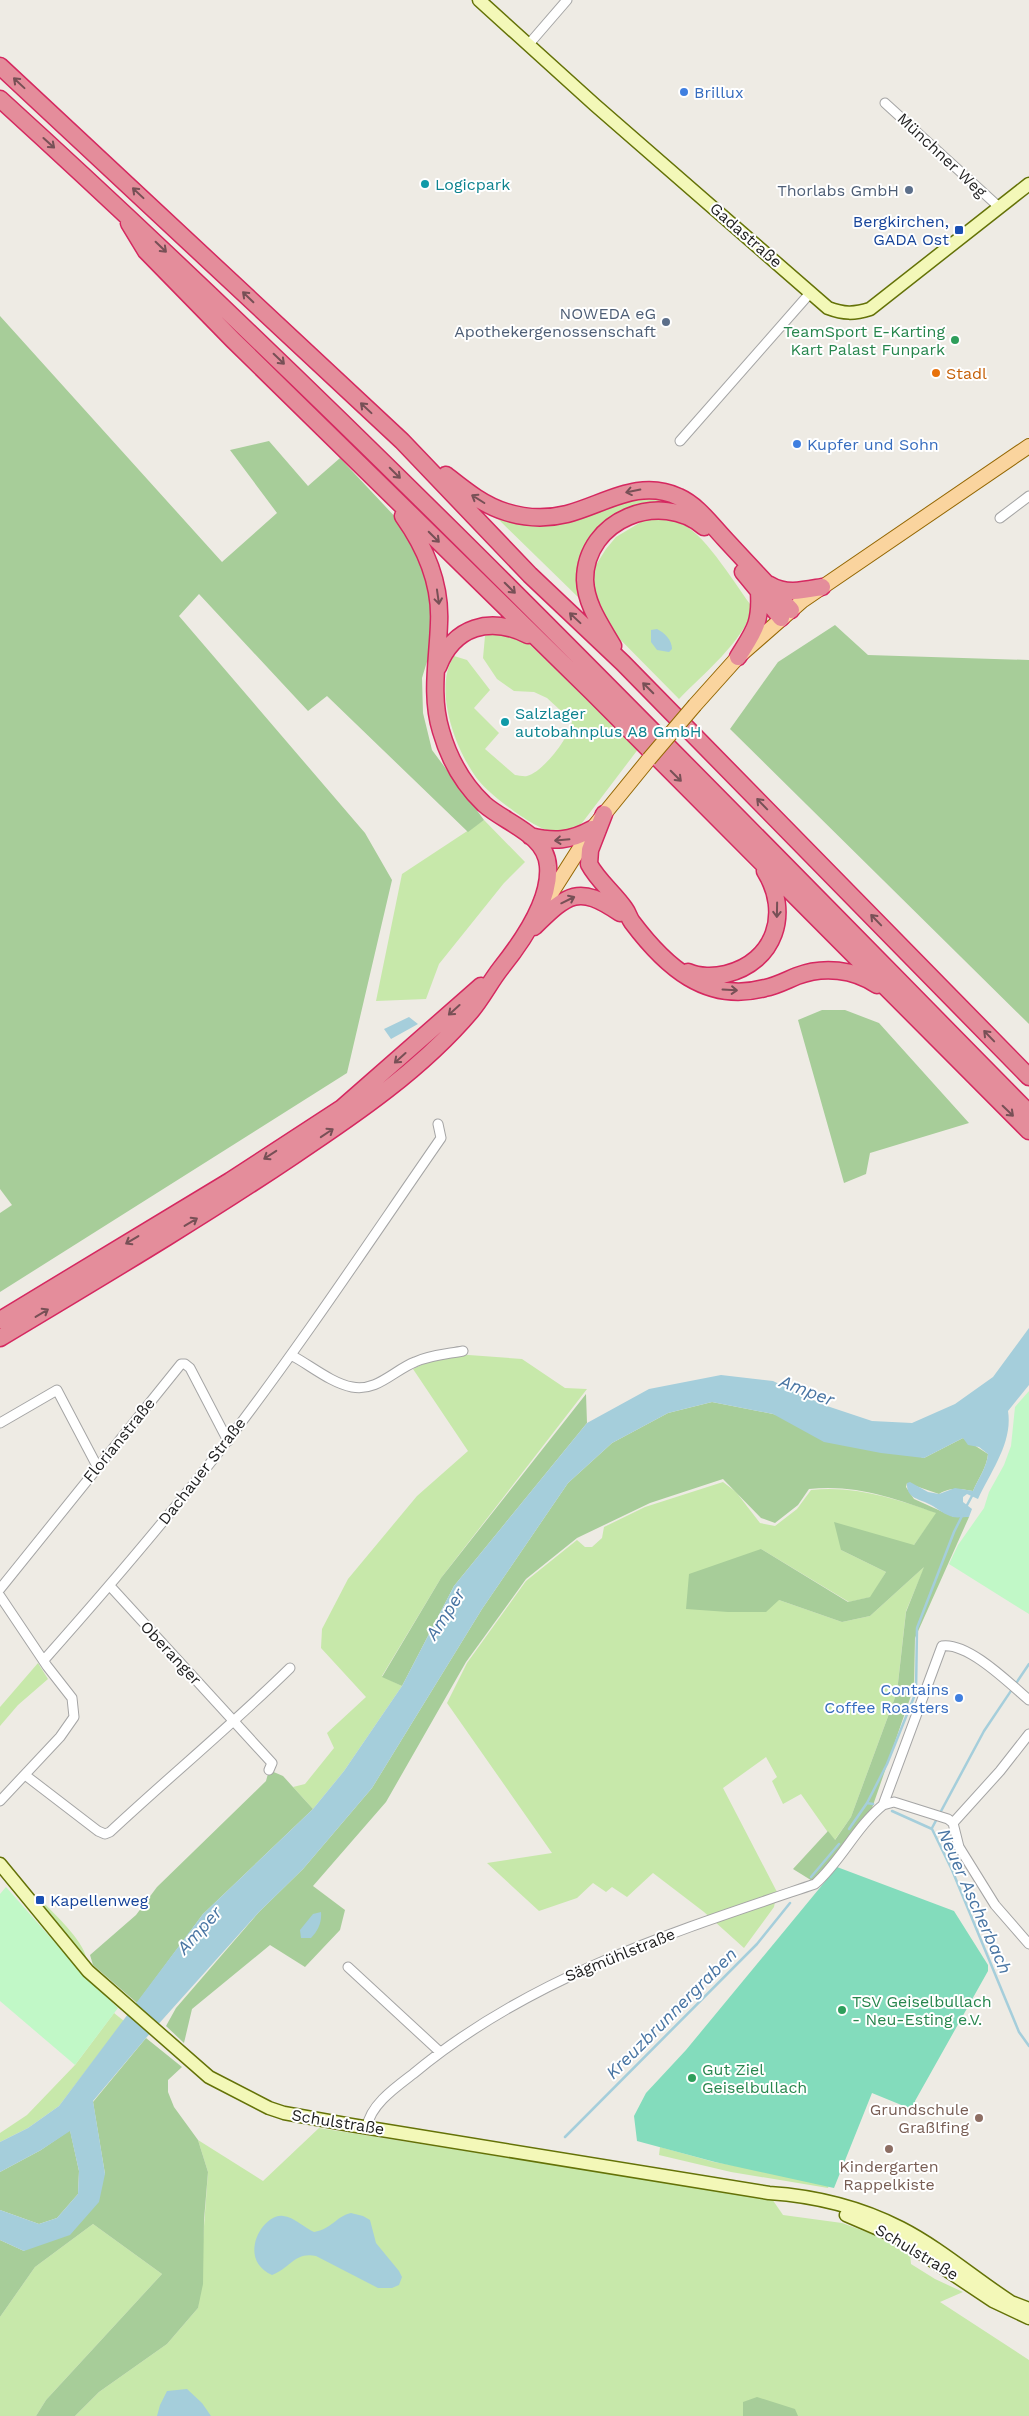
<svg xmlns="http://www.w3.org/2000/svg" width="1029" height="2416" font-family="'Work Sans',sans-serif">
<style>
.grass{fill:#c7e8aa}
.forest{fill:#a7cd99}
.park{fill:#c1f8c7}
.pitch{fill:#83dcbc}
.water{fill:#a5cedb}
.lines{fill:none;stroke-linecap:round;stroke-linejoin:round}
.stream{stroke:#a5cedb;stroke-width:2.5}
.street-casing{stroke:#a5a5a5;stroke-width:11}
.secondary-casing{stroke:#647207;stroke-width:15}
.primary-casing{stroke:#946703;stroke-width:16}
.highway-casing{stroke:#d52860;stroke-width:19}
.street{stroke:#fff;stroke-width:9}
.secondary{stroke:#f3f8b8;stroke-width:12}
.primary{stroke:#fad49e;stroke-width:14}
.highway{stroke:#e48d9b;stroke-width:16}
.primary-bridge-casing{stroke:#946703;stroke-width:16;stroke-linecap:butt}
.primary-bridge{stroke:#fad49e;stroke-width:14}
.oneway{stroke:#775056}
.shop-dot{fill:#3f7fe0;stroke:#fff;stroke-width:2}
.culture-dot{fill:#0f9aa8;stroke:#fff;stroke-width:2}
.service-dot{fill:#5c6f8a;stroke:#fff;stroke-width:2}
.transit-dot{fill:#1a4fb4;stroke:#fff;stroke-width:2}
.leisure-dot{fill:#2e9e5b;stroke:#fff;stroke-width:2}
.food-dot{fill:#e8710a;stroke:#fff;stroke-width:2}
.education-dot{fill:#8d6e63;stroke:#fff;stroke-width:2}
.labels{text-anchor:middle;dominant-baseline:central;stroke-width:4;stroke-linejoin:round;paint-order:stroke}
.shop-label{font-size:16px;fill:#366cbe;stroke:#fff;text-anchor:start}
.street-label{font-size:16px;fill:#1e1e1e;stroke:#fff}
.culture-label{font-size:16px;fill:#0d838f;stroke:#fff;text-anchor:start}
.service-label{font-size:16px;fill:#4e5e75;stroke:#fff;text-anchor:end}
.transit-label{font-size:16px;fill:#164399;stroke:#fff;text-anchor:end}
.leisure-label{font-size:16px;fill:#27864d;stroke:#fff;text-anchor:start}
.food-label{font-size:16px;fill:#c56008;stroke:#fff;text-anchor:start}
.education-label{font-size:16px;fill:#785e54;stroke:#fff;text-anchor:end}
.water-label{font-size:18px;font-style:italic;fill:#4975a3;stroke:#fff}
</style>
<rect width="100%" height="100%" fill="#eeebe4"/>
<path class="grass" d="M653,495L683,506C657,501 638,502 615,516L579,591L580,599L496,517L506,519L609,504Z
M646,519C660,519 672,519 684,525C708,538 736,586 753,608C743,642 703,674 679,699L601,620L592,584L596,565L606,549L616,537Z
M495,634L511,635L526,641L639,748L582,823C574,830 565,833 554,832C537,831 490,795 479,781C457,754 432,689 454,656L467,660L490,690L474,708L499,733L485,749L515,775C518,775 524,777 527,776C543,772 570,737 572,721L547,698L534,692L514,691L497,679L483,658L485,636Z
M484,820L525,862L504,883L439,964L426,999L376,1001L402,874Z
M455,1354L522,1359L565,1388L587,1389L441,1578L382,1676L402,1686L344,1771L313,1809L293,1787L305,1784L334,1748L327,1733L366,1697L321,1648L322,1629L348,1579L417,1496L468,1451L413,1369L432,1360Z
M723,1482L736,1492L760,1523L775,1526L797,1509L811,1490C854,1485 897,1499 937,1513L914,1545L841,1550L886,1572L871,1597L849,1602L761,1549L779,1600L842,1622L870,1616L925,1566L906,1611L897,1692L851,1817L834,1841L801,1794L783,1804L772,1781L777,1777L766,1757L723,1788L777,1892L774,1907L744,1948L704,1912L653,1873L627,1897L612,1887L606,1892L593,1883L577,1898L539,1911L487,1863L552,1853L447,1703L467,1663L526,1581L577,1540L585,1547H592L602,1538L604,1527L645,1507Z
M38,1663L48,1679L18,1705L0,1726V1707Z
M45,1904C58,1918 86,1943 87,1962L42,1906Z
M114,2013L124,2021L59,2106L28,2128L0,2142V2133L27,2115L75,2065Z
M319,2128L772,2199L783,2215L842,2223L875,2235L910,2254L911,2264L935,2279L963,2292L940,2302L1029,2360V2416H75L99,2392L167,2344L198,2308L208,2172L198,2140L263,2181Z
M660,2147L714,2162L830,2182L828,2188L731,2172L659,2155Z
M93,2224L162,2274L46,2400L36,2416H0V2317L35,2267Z"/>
<path class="forest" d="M0,316L222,562L277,513L230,450L269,441L308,486L340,458L399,521L418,553L434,597L435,635L422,678L423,713L432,750L484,820L468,832L327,696L308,711L199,594L179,616L365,833L392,880L347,1073L0,1292V1213L12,1205L0,1189Z
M835,625L868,655L1029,660V1024L730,729L778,662Z
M822,1010H845L879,1023L969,1123L870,1153L866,1174L844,1183L798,1020Z
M586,1394L587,1423L454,1586L402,1686L382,1677L441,1578Z
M712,1402L773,1414L924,1458L963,1438L988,1454C987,1467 978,1479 973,1491C959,1489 951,1487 939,1494L907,1483L906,1487L914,1499L954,1517H969L915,1638L914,1687L871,1811L836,1858L814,1882L793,1869L828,1831L835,1840L851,1817L897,1692L906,1612L924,1567L870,1616L842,1622L779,1600L766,1612H728L686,1609L689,1574L761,1549L848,1602L870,1597L886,1572L841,1550L834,1522L914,1545L936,1513C894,1498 855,1484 809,1489L798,1505L775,1523L761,1518L723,1479L650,1503L577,1538L526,1579L466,1662L386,1802L313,1886L345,1910L340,1930L305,1967L270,1945L192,2009L184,2043L166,2026L176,2008L259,1912L303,1869L372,1788L482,1609L568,1483L612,1443L668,1413Z
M269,1770L283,1776L313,1809L203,1914L137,2003L93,1965L90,1955L136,1915L157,1887L266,1781Z
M146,2038L182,2067L168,2080V2092L174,2107L198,2140L208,2172L204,2220L203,2284L198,2308L167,2344L99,2392L75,2416H36L46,2400L162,2274L93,2224L35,2267L0,2317V2240L24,2251L105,2174L93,2102Z
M70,2130L79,2171L78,2194L57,2218L39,2224L0,2210V2172L41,2150Z
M757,2397L795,2409L798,2416H743V2402Z"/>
<path class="park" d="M1029,1391V1614L949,1564L958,1545L984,1508L989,1492L1004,1465L1011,1446L1015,1407Z
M6,1887L80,1971L118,2008L75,2065L0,2001V1894Z"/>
<path class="pitch" d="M837,1867L954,1911L988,1965V1971L915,2101L916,2111L872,2093L834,2188L715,2162L637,2141L634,2116L646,2093L686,2050Z"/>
<path class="water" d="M657,629C665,633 672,640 672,649L669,652L657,650L651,642V630Z
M409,1017L418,1024L391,1039L384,1029Z
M1029,1328V1385L1008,1411C1013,1442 991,1471 978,1499L967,1494L963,1497V1502L972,1509L969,1517C964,1517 957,1518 953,1517C945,1515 938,1509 931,1505C920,1499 906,1499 907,1483L910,1482L928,1492L939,1494L955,1488L973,1491C978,1479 987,1467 988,1454L979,1447L968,1445L963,1438L924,1458L881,1453L824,1442L773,1414L712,1402L668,1413L612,1443L568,1483L482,1609L372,1788L303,1869L259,1912L146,2038L93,2101L105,2174L99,2202L70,2235L24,2251L0,2240V2210L39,2224L57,2218L78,2194L79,2171L70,2131L41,2150L0,2172V2142L28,2128L59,2106L203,1914L313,1809L344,1771L402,1686L454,1586L587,1423L649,1389L721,1375L773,1381L824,1405L872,1421L912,1423L955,1404L993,1377Z
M321,1912C322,1922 318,1931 311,1938H301L300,1930L313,1914Z
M351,2213L363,2216L370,2220L376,2243L399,2271L402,2277L399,2285L392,2288H378L316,2256C294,2252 291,2268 272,2275C236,2259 263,2213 283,2216C294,2217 305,2228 314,2232C332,2229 335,2217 351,2213Z
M187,2389L202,2403L211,2416H157L160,2405L167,2391Z"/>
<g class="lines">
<path class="stream" d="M966,1507L973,1494
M873,1804L867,1803L887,1764L916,1692L917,1628L954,1532L963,1514
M892,1811L932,1829L952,1870L1019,2032L1029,2046
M932,1828L984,1731L1029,1664
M849,1829L867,1803
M811,1877L839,1844
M565,2137L757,1944L790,1903"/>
<defs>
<path id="street" d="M529,44L567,0
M885,103L999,207
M680,441L811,292
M1000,518L1029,496
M291,1355C310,1365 331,1383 352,1387C377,1392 394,1370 415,1362C430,1355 447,1354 463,1351
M0,1423L57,1390L97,1466
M110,1586L272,1763L269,1770
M0,1589L181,1364H185L190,1368L228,1441
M0,1596L47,1666L72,1698L74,1717L60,1737L0,1801
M44,1660C107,1589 170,1516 228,1440C303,1342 371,1239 441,1138L438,1124
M25,1775L98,1831L105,1834L110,1832C170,1776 232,1725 290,1668
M883,1805L894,1802L948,1819L953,1823L959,1847L995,1905L1029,1944
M953,1823L1000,1771L1029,1734
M348,1967L440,2052
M367,2127C370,2105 396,2087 413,2074C529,1977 673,1932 815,1884C841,1861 856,1827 883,1805L942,1646C968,1642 1009,1683 1029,1700"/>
<path id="secondary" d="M479,0L595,105L828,308C844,314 854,314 870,309L1029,184
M0,1864L88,1971L209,2077L269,2108L284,2113L351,2125L769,2193C815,2196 860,2207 901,2228C940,2248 974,2278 1011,2302L1029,2309
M846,2215L897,2237L993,2301L1029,2318"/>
<path id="primary" d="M695,705L738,657L802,601L1029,446
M545,903L592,829L649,759"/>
<path id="highway" d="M0,66L402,441L530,575L623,663L1029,1077
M0,99C356,423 691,770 1029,1113
M129,223L146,251L233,340L592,692L1029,1131
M446,475C465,490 483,505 506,512C525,518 547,519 567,514C605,504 639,478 679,497C697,505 710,523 724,538C746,562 769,586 791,610
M743,572L781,618
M770,585C786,595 805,590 822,587
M613,646C601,625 586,605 585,580C585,519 661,490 704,527
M738,657C754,631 761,624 759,592
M438,667C454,626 490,616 528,635
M604,814L590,850L589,864C598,881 614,893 625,909C628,913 629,918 632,922C665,966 706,1004 765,988C776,986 787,980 797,976C823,966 854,969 877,985
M530,836C554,842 570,841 592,829
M534,927C568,894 578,884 620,913
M688,972C699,977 714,977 726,974C775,962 791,913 765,871
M0,1320L230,1181L342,1108L481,986
M0,1338C98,1279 198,1220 293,1156C356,1114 422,1069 471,1011C482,998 490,982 501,968C521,943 551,901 548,866C546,834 505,823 484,804C463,784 449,759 441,731C430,695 438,659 439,623C441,583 425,547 403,516"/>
</defs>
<use href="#street" class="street-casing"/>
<use href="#secondary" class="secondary-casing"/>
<use href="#primary" class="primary-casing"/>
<use href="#highway" class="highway-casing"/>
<use href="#street" class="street"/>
<use href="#secondary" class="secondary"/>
<use href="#primary" class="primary"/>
<use href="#highway" class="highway"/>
<defs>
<path id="primary-bridge" d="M649,759L695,705"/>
</defs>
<use href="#primary-bridge" class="primary-bridge-casing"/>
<use href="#primary-bridge" class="primary-bridge"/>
</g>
<defs><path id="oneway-shaft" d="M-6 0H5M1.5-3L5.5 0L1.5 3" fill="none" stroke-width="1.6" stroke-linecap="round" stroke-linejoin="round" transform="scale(1.25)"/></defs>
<g class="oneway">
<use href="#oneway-shaft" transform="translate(19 83) rotate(-137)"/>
<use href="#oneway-shaft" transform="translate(49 143) rotate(42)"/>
<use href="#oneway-shaft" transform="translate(138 193) rotate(-137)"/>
<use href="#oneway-shaft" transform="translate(161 247) rotate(44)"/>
<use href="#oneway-shaft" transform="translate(248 297) rotate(-136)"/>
<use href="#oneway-shaft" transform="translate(279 359) rotate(44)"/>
<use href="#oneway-shaft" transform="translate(366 408) rotate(-137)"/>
<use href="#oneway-shaft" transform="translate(395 473) rotate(45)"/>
<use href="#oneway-shaft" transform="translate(633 491) rotate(169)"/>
<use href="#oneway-shaft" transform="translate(478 499) rotate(-148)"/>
<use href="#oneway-shaft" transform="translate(434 537) rotate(45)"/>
<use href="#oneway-shaft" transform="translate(510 588) rotate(45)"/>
<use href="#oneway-shaft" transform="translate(438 597) rotate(82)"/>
<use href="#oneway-shaft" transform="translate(575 618) rotate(-137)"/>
<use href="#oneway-shaft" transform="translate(648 688) rotate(-135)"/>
<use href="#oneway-shaft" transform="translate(676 776) rotate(45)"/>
<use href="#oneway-shaft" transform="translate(762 804) rotate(-134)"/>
<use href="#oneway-shaft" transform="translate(562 840) rotate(175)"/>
<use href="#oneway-shaft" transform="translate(568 900) rotate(-26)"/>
<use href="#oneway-shaft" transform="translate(777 910) rotate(91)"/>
<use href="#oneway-shaft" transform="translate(876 920) rotate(-134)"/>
<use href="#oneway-shaft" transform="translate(730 990) rotate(3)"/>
<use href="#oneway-shaft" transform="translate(454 1010) rotate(138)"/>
<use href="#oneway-shaft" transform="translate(989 1036) rotate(-134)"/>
<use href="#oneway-shaft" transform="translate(400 1058) rotate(138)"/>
<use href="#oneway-shaft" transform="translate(1008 1111) rotate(44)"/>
<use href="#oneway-shaft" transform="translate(327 1133) rotate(-34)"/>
<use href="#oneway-shaft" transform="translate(270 1155) rotate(147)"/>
<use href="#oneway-shaft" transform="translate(191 1222) rotate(-31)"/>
<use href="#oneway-shaft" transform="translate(132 1240) rotate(149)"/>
<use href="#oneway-shaft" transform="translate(42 1313) rotate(-31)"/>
</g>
<g class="shop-dot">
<circle cx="684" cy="92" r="5"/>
<circle cx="797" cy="444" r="5"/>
<circle cx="959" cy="1698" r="5"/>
</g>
<g class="culture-dot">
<circle cx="425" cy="184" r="5"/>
<circle cx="505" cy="722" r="5"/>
</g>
<g class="service-dot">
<circle cx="909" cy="190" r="5"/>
<circle cx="666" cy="322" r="5"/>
</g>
<g class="transit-dot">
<rect x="954" y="225" width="10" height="10" rx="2.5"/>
<rect x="35" y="1895" width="10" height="10" rx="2.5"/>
</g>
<g class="leisure-dot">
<circle cx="955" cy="340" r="5"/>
<circle cx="842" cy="2010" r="5"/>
<circle cx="692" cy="2078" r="5"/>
</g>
<circle class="food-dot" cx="936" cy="373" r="5"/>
<g class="education-dot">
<circle cx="979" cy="2118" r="5"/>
<circle cx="889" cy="2149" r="5"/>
</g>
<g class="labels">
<g class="shop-label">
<text x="694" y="92">Brillux</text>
<text x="807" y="444">Kupfer und Sohn</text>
<text x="949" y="1689" text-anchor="end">Contains<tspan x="949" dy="18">Coffee Roasters</tspan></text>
</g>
<g class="street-label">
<text transform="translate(942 155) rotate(43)">Münchner Weg</text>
<text transform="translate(746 235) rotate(41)">Gadastraße</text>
<text transform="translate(119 1440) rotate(-51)">Florianstraße</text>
<text transform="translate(202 1471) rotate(-52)">Dachauer Straße</text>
<text transform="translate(171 1653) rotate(47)">Oberanger</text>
<text transform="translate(620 1955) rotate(-22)">Sägmühlstraße</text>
<text transform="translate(338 2122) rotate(9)">Schulstraße</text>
<text transform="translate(917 2252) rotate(31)">Schulstraße</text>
</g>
<g class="culture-label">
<text x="435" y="184">Logicpark</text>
<text x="515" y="713">Salzlager<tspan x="515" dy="18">autobahnplus A8 GmbH</tspan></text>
</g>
<g class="service-label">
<text x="899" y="190">Thorlabs GmbH</text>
<text x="656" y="313">NOWEDA eG<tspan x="656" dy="18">Apothekergenossenschaft</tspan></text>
</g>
<g class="transit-label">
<text x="949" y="221">Bergkirchen,<tspan x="949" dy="18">GADA Ost</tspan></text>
<text x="50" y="1900" text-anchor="start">Kapellenweg</text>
</g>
<g class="leisure-label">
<text x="945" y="331" text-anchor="end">TeamSport E-Karting<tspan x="945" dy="18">Kart Palast Funpark</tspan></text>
<text x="852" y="2001">TSV Geiselbullach<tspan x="852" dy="18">- Neu-Esting e.V.</tspan></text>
<text x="702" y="2069">Gut Ziel<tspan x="702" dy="18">Geiselbullach</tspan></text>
</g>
<g class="food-label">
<text x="946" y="373">Stadl</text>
</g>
<g class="education-label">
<text x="969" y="2109">Grundschule<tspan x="969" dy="18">Graßlfing</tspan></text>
<text x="889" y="2166" text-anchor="middle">Kindergarten<tspan x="889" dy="18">Rappelkiste</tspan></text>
</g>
<g class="water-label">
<text transform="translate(807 1390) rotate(21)">Amper</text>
<text transform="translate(445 1614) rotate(-57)">Amper</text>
<text transform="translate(975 1901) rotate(66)">Neuer Ascherbach</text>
<text transform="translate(199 1930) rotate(-48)">Amper</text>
<text transform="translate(671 2013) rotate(-45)">Kreuzbrunnergraben</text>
</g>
</g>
</svg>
